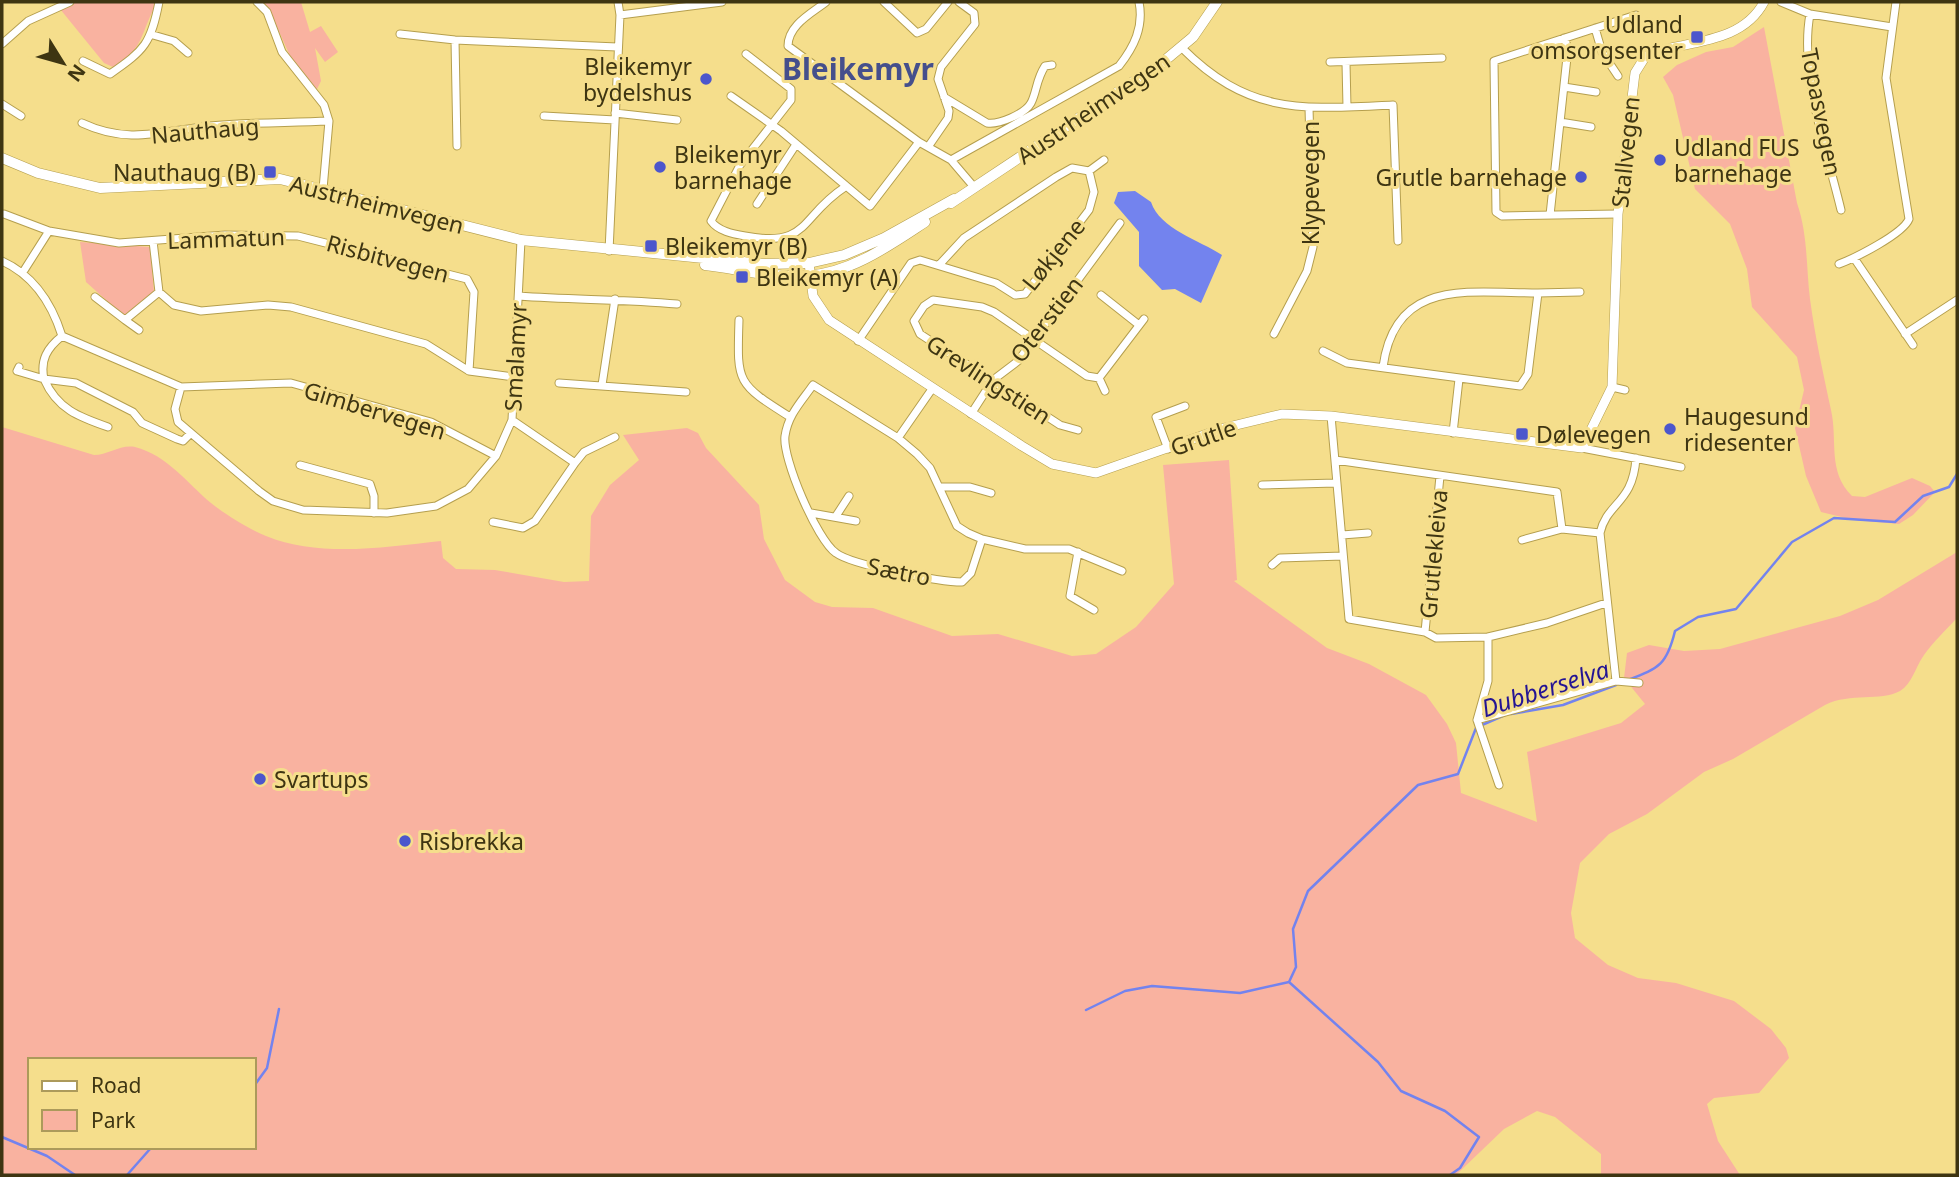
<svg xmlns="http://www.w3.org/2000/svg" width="1959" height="1177" font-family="'Noto Sans',sans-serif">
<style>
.green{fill:#f9b2a0;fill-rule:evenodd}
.water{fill:#7383ee}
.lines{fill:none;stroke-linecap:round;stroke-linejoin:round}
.stream{stroke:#7383ee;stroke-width:2.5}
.minor-casing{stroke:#b59f4e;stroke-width:9}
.tertiary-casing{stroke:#b59f4e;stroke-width:10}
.secondary-casing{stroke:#b59f4e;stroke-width:11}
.minor{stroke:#fff;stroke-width:7}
.tertiary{stroke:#fff;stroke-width:9}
.secondary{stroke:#fff;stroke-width:10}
.poi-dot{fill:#4c56cc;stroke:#f5de8c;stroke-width:2.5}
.labels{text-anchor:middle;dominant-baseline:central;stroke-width:6;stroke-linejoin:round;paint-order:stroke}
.poi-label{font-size:23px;fill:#3e3512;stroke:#f5de8c;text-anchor:start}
.street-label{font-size:23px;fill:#3e3512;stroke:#f5de8c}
.water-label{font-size:24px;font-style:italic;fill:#241494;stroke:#f5de8c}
.district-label{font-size:30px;font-weight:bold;fill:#454f8c;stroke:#f5de8c}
</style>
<rect width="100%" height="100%" fill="#f5de8c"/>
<path class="green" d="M70,2H158C140,30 146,49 113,67L104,63L56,4Z
M258,2H301L310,32L321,26L338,52L325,62L315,48L321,81L314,95L295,67L272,16Z
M1764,27L1797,203C1808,235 1806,266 1810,299C1815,337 1823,372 1831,410C1838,441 1827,471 1852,496L1865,497L1912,478L1930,486L1935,492L1913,515L1899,524L1854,520L1821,512L1806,476L1795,428L1804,390L1797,357L1752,307L1747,269L1730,224L1695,189L1673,95L1663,77L1677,65L1706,52L1733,47Z
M80,242L150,247L154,292L125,317L86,282Z
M2,427L94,455C108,455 121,444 135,447C167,455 187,483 211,503C226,515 249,529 266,536C320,558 385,547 441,541L443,558L456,569L495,570L564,582L589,581L591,516L610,485L639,460L623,435L687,428L698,433L706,448L759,505L764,539L785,580L815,602L832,607L873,608L952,636L998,634L1072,656L1096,654L1136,627L1174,584L1163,465L1229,460L1237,580L1234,581L1327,648L1369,664L1426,695L1447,724L1456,743L1461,793L1537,822L1527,752L1621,723L1645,704L1624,678L1627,653L1649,645L1684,651L1720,649L1840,616L1878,600L1957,552V618C1946,630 1933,642 1924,655C1916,666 1912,684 1900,691C1880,702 1851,692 1825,705L1733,759L1704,772L1647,814L1609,834L1580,863L1571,913L1575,938L1608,965L1638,978L1676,983L1734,1001L1771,1029L1786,1048L1789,1058L1759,1093L1714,1098L1707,1104L1718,1141L1740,1175H1601V1154L1555,1117L1537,1111L1504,1129L1456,1175H2ZM30,1060H254V1147H30Z"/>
<path class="water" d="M1135,191L1151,202C1160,229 1199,240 1222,255L1201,303L1175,289L1162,290L1139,266V232L1114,203L1118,192Z"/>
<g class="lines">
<path class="stream" d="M1628,680C1660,668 1667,664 1675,631L1698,617L1736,609L1792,542L1834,518L1895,522L1923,496L1949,487L1957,474
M1511,714L1563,705L1616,685
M1482,725L1505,715
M1289,982L1296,967L1293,929L1308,891L1418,785L1458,774L1476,728
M1289,982L1378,1062L1401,1091L1445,1111L1479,1137L1460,1168L1450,1175
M1086,1010L1125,991L1152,986L1240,993L1289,982
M254,1086L267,1068L279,1009
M2,1137L47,1156L75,1175
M127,1175L150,1149L156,1147"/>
<defs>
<path id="minor" d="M257,2L267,12L282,52L324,105L329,121L323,189
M826,2C812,13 788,25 788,46L919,142L951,160L974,187
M884,2L917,33L926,29L948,2
M1781,2L1810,14L1892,27
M1810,14C1799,74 1827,151 1841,210
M620,15L722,2
M1595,28L1602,52L1618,76
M400,34L455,40L617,47
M153,35L174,41L188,53
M455,40L457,146
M2,44L28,21L70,2
M1182,48C1250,116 1303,109 1393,105L1398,241
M746,54L791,89V100L740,165L711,221C718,231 733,234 745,236C810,248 799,217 845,187
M83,61L110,74C145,50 151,43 159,2
M1330,62L1442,58
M1346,63L1347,107
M1564,87L1596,92
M731,96L781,131L870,206L919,142
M944,97L987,123C998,125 1025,114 1031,103C1037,91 1036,80 1045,66L1052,65
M2,104L21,116
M615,113L677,120
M544,116L615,120
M1560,122L1591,127
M82,123C129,145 162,131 210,126C249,122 290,123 329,121
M928,147L948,118L949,111L938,79L941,67L975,24L974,13L959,2
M951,160L1119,66C1134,47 1144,27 1139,2
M1089,171L1104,160
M757,204L795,146
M4,214L49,231L119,243L225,235L298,236L467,279L474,292L469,371
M1618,214L1502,216L1496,212L1494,61L1636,15
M1550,215L1568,48L1564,38
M153,241L159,292L174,305L201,311L268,305L291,307L426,344L469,371L514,377
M609,251L620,15L618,2
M1854,258L1913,345
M2,261C33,275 52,304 62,336L181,387L291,383L431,422L496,456
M1839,264C1855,258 1903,234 1909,219L1886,78L1896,2
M23,272L49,231
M1538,293L1580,292
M1101,295L1139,325
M519,296C571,300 624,299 677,304
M95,297L125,320L159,292
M125,320L139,330
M739,320C737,383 736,383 790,417
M1274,334L1307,271L1313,247L1309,108
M1905,334L1957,300
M858,341L911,263L920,260L996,283L1015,295L1025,294L1089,210L1094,192L1089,171L1072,168L1056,177L964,238L939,265
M1323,351L1347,363L1520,386L1528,374L1538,293C1470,293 1395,277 1383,367
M19,367L17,371L44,379C40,360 47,348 62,336
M1099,378L1105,391
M559,383L686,392
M602,385L615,299
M181,387L175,409L178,422L259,491L273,501L303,510L387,513L436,506L468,489L496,456L512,420L521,240
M1612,387L1625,390
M971,414L993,380L1018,361L1120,223
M1331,416L1349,619L1425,632L1436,638L1488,637
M108,427C79,417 57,409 44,379L76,383L133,412L142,423L177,439L183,441L191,433
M1078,430L1060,425L920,334L914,321L924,306L933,300L982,307L994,312L1087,376L1099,378L1144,319
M1453,433L1459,379
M898,438L932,389
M1582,448L1681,467
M1168,449L1156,417L1185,406
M1335,460L1557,492L1562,529
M575,463L584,452L615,437
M300,465L370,484L374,496V513
M1262,485L1336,483
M939,487H970L991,493
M811,513L856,521
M836,516L849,496
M493,522L523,528L535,521L575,463L512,420
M1342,535L1368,533
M982,539L971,573L962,582C940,582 852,565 836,553C817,540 782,458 785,436C788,415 801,402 813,385L898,438L917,454L930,468L957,526L968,533L982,539L1025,549H1069L1122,571
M1522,540L1562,529L1600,533
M1078,552L1070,596L1094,610
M1272,565L1280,558L1343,556
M1425,632L1440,476
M1616,681L1639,683
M1477,720L1488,681V637L1547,623L1606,603
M1499,785L1477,720L1616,681L1600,533C1607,502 1633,504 1636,458"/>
<path id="tertiary" d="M809,263L813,296L829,320L1022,446L1052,464L1096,473L1224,428L1282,414L1331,416L1582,448L1612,387L1618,214L1635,73L1645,57L1654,52C1693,41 1743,42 1764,2"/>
<path id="secondary" d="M2,158L38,173L100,188L280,179L521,240L765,264L809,263L844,255L884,238L954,199
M951,203L1163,62L1193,37L1217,2
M705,265C739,269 774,278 807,276C851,273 890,245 925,222"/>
</defs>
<use href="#minor" class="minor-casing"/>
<use href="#tertiary" class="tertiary-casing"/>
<use href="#secondary" class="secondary-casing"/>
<use href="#minor" class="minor"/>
<use href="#tertiary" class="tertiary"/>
<use href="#secondary" class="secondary"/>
</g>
<g class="poi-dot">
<rect x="1690" y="30" width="14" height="14" rx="3.5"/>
<circle cx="706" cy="79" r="7"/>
<circle cx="1660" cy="160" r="7"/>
<circle cx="660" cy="167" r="7"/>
<rect x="263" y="165" width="14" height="14" rx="3.5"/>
<circle cx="1581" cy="177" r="7"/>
<rect x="644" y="239" width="14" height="14" rx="3.5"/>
<rect x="735" y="270" width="14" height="14" rx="3.5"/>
<circle cx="1670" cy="429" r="7"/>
<rect x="1515" y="427" width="14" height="14" rx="3.5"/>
<circle cx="260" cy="779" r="7"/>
<circle cx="405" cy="841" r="7"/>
</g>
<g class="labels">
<g class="poi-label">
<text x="1683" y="24" text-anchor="end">Udland<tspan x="1683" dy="26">omsorgsenter</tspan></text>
<text x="692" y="66" text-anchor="end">Bleikemyr<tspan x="692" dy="26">bydelshus</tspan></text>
<text x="1674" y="147">Udland FUS<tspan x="1674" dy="26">barnehage</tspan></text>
<text x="674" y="154">Bleikemyr<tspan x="674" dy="26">barnehage</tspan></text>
<text x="256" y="172" text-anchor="end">Nauthaug (B)</text>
<text x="1567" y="177" text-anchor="end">Grutle barnehage</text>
<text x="665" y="246">Bleikemyr (B)</text>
<text x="756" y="277">Bleikemyr (A)</text>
<text x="1684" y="416">Haugesund<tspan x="1684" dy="26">ridesenter</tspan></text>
<text x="1536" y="434">Dølevegen</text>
<text x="274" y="779">Svartups</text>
<text x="419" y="841">Risbrekka</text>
</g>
<g class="street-label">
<text transform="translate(1093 108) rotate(-34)">Austrheimvegen</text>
<text transform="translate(1822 112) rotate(79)">Topasvegen</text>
<text transform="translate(205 130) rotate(-5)">Nauthaug</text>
<text transform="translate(1625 152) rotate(-84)">Stallvegen</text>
<text transform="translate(1310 183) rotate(-90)">Klypevegen</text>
<text transform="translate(377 204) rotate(14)">Austrheimvegen</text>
<text transform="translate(226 238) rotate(-2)">Lammatun</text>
<text transform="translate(1053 254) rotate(-51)">Løkjene</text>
<text transform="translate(388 258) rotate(15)">Risbitvegen</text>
<text transform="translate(1046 319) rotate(-52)">Oterstien</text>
<text transform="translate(515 357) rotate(-87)">Smalamyr</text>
<text transform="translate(989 379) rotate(33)">Grevlingstien</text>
<text transform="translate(375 410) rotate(17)">Gimbervegen</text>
<text transform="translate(1203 437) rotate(-19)">Grutle</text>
<text transform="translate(1433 554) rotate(-85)">Grutlekleiva</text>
<text transform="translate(899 571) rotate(11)">Sætro</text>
</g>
<g class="water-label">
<text transform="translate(1545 688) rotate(-18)">Dubberselva</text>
</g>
<g class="district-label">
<text x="858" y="68">Bleikemyr</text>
</g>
</g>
<rect width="1959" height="1177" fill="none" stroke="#3e3512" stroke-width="7"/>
<rect x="28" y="1058" width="228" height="91" fill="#f5de8c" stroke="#ac9a5b" stroke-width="2"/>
<rect x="42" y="1081" width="35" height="10" fill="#ffffff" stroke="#ac9a5b" stroke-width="2"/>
<text x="91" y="1093" font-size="21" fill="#3e3512">Road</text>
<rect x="42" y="1110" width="35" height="21" fill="#f9b2a0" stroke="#ac9a5b" stroke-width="2"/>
<text x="91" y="1128" font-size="21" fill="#3e3512">Park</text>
<g transform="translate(63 63) rotate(127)" stroke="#f5de8c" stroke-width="5" paint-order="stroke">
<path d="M0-5L12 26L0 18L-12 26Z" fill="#3e3512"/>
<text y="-10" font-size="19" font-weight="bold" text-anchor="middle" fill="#3e3512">N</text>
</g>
</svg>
